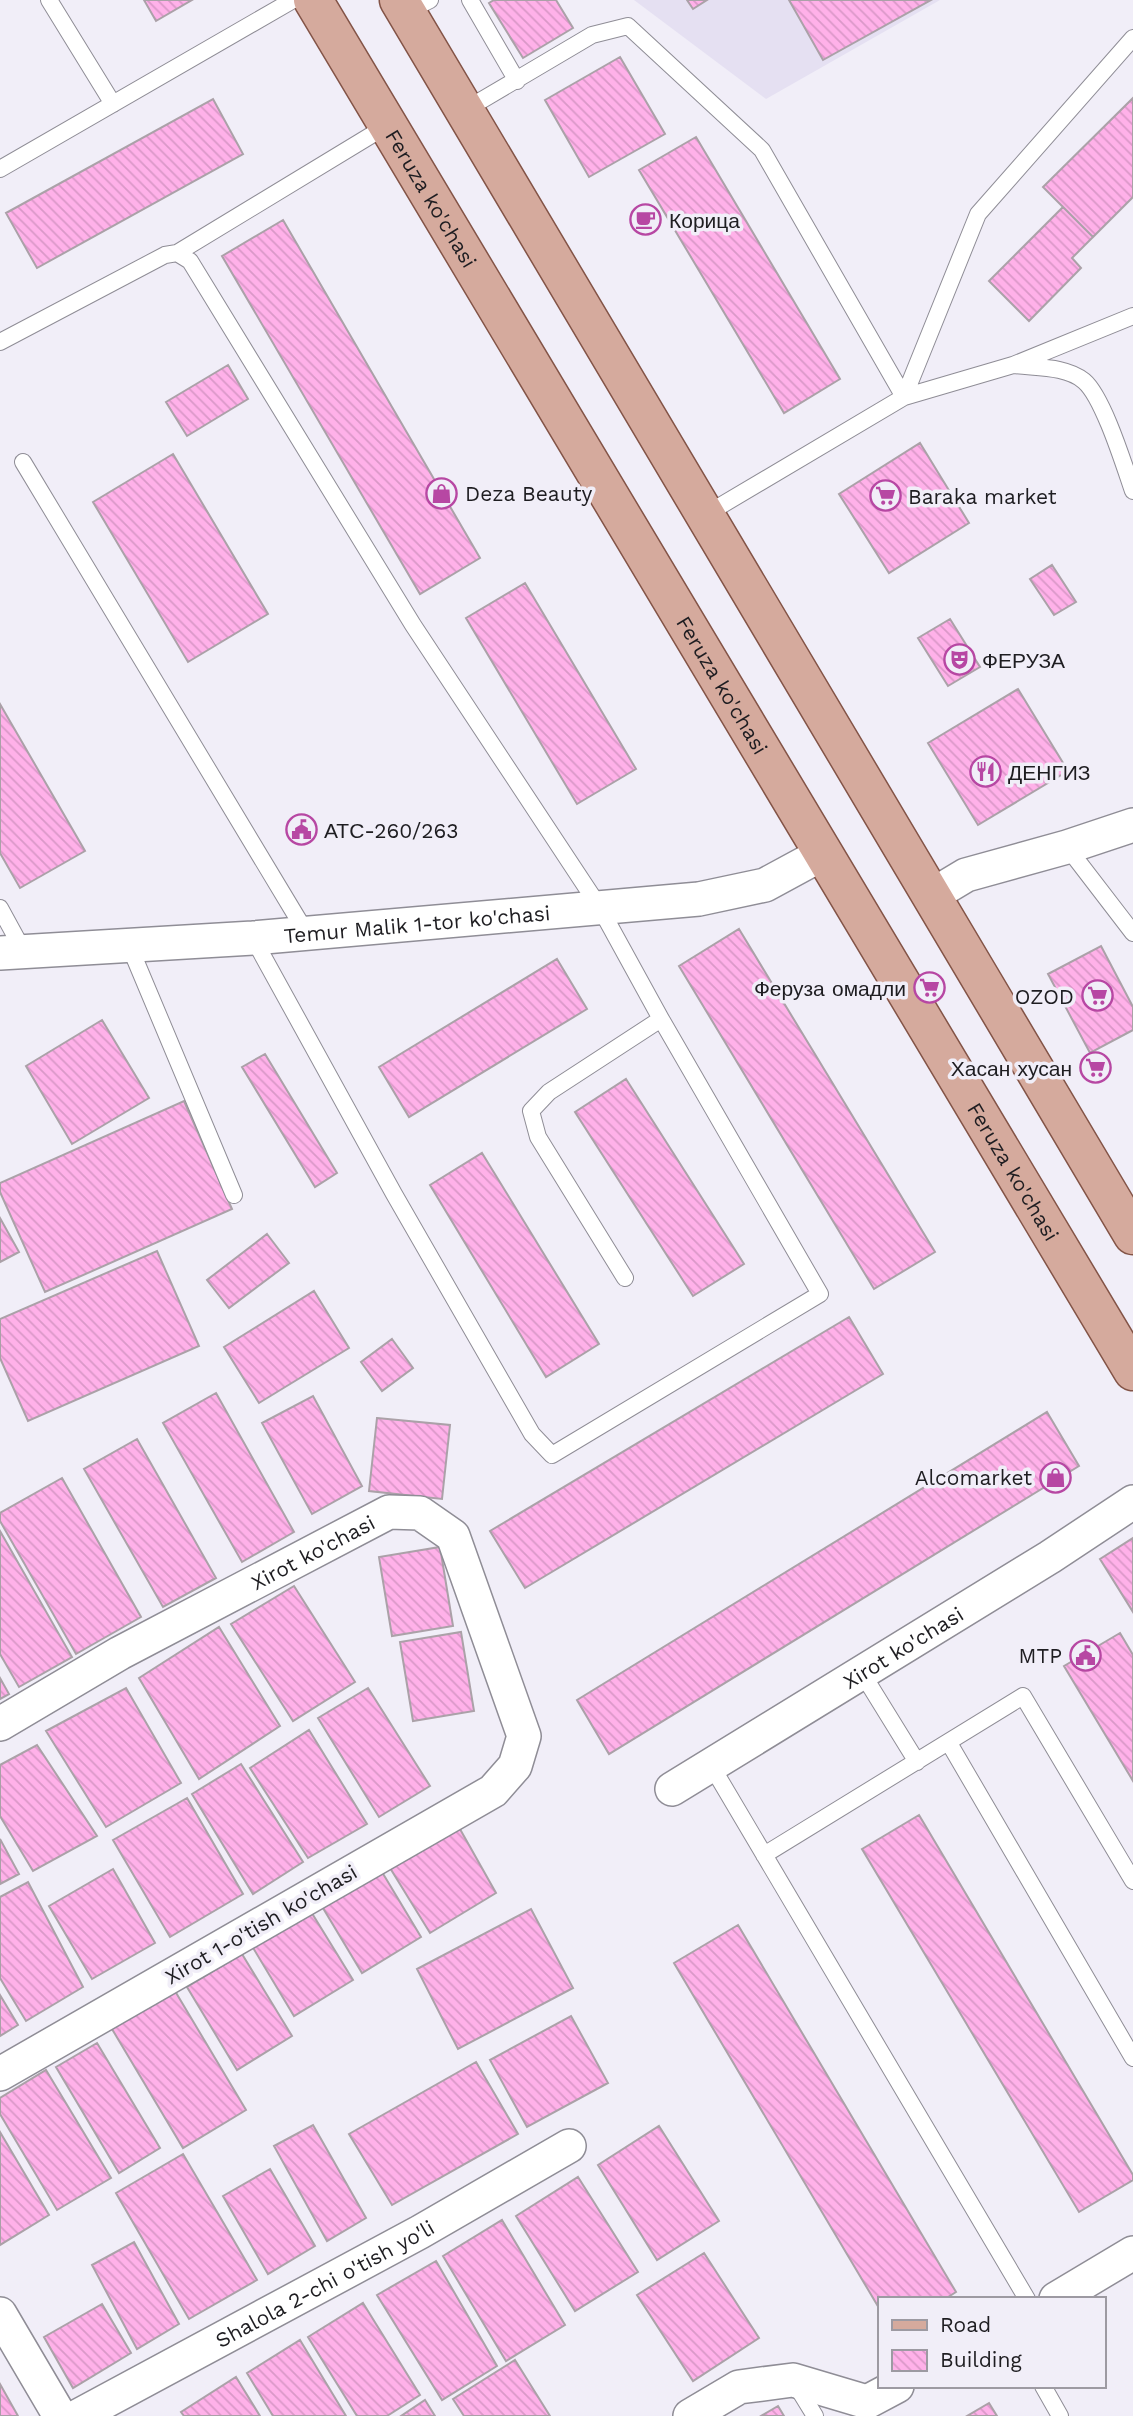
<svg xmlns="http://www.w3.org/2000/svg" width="1133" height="2416" font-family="'Work Sans',sans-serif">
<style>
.built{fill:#e5e0f2}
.building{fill:url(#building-back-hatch);stroke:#aba1a8;stroke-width:2}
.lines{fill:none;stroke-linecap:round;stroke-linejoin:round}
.lane-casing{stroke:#8f8d96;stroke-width:18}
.street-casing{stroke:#8f8d96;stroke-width:36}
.primary-casing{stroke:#835447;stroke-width:41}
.lane{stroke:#fff;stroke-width:16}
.street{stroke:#fff;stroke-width:33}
.primary{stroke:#d5aa9d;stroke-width:38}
.labels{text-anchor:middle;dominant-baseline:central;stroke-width:7;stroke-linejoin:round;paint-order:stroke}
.street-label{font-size:21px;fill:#1e1d21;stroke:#f1eef8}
.poi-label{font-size:21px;fill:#1e1d21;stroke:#f1eef8;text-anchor:start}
</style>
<defs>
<pattern id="building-back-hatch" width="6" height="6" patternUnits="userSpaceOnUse" patternTransform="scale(1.75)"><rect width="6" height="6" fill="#ffb1e9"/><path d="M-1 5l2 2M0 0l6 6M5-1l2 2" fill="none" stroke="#da98c8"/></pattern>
</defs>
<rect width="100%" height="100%" fill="#f1eef8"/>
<path class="built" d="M634,0H940L766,99Z"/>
<path class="building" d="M144,0H192L156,21Z
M494,0H556L573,28L523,58L489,3Z
M687,0H707L693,9Z
M789,0H931L823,60Z
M620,57L665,134L589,177L545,100Z
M1133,98V197L1093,237L1043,187Z
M213,99L243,154L37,268L6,213Z
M696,137L840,379L784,413L639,170Z
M1063,207L1093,237L1072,258L1081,268L1029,321L989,281Z
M283,220L480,558L420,594L222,256Z
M228,365L248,399L187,436L166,402Z
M920,443L969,523L889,573L839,494Z
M173,454L268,614L188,662L93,502Z
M1052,565L1076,602L1054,615L1030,579Z
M525,583L636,769L577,804L466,618Z
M950,619L980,667L948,686L918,638Z
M1018,689L1068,771L978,825L928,743Z
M0,704L85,851L20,888L0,853Z
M739,929L935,1252L874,1289L679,966Z
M1101,946L1133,1007V1030L1090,1053L1048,974Z
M557,959L587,1009L409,1117L379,1067Z
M102,1020L149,1098L72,1144L26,1066Z
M265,1054L337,1173L315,1187L242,1067Z
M626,1079L744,1264L693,1296L575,1112Z
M184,1101L232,1209L45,1292L0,1192V1183Z
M482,1153L599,1344L546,1377L430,1185Z
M0,1218L19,1252L0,1262Z
M267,1234L289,1263L229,1308L207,1280Z
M157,1251L199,1346L28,1421L0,1358V1319Z
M314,1291L349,1348L259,1403L224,1347Z
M849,1317L883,1374L525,1588L490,1531Z
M392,1339L413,1368L382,1391L361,1362Z
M216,1393L294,1532L242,1562L163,1423Z
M313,1396L362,1486L312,1514L262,1423Z
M1047,1412L1079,1466L609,1754L577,1700Z
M377,1418L450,1425L442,1499L369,1491Z
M137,1439L216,1578L163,1607L84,1469Z
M62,1478L141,1617L76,1654L0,1521V1513Z
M0,1531L72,1657L19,1687L0,1654Z
M1133,1538V1612L1100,1559Z
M440,1547L453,1626L392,1636L379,1557Z
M294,1586L355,1682L293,1721L231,1624Z
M219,1627L280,1726L199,1779L139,1678Z
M461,1632L474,1711L413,1721L400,1642Z
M1120,1633L1133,1655V1781L1064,1666Z
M0,1678L9,1694L0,1699Z
M126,1688L181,1783L106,1827L46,1731Z
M368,1688L430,1786L379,1817L318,1718Z
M309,1730L367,1824L308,1858L250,1768Z
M37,1745L97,1836L33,1871L0,1816V1765Z
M241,1764L303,1862L253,1894L192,1794Z
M187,1798L243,1894L170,1937L113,1840Z
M919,1815L1133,2175V2180L1079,2212L862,1849Z
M456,1822L496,1893L430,1933L387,1863Z
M0,1839L19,1874L0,1884Z
M379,1867L421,1937L362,1973L320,1903Z
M113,1869L155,1943L92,1979L49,1906Z
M28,1882L83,1987L26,2021L0,1978V1897Z
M531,1909L573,1988L458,2049L417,1969Z
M310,1910L353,1980L294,2016L252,1946Z
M738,1925L956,2292L945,2299H879V2308L674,1963Z
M242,1954L292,2036L237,2070L187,1987Z
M175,1991L246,2110L183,2148L112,2029Z
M0,1995L18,2025L0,2036Z
M571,2016L608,2083L527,2127L490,2060Z
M97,2043L160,2148L119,2173L56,2067Z
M476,2062L518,2134L392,2205L349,2134Z
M46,2070L111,2178L57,2210L0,2114V2098Z
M313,2125L366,2218L327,2241L274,2146Z
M659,2126L719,2221L657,2260L598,2165Z
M0,2132L49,2215L0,2245Z
M183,2154L257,2280L189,2319L116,2193Z
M270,2169L315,2246L268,2274L223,2196Z
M578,2177L638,2272L575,2311L516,2216Z
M502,2220L565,2325L506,2361L443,2256Z
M134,2242L179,2324L137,2349L92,2265Z
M704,2253L759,2338L693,2381L637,2295Z
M436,2261L497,2366L442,2400L377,2295Z
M363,2303L420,2395L387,2416H357L308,2337Z
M102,2304L131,2353L73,2388L44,2337Z
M300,2340L346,2416H273L247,2373Z
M515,2360L550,2416H464L453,2399Z
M236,2377L260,2416H184L181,2412Z
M0,2384L18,2416H0Z
M425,2400L435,2416H401Z
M989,2403L997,2416H967Z
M778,2406L784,2416H761Z"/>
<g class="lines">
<defs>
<path id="lane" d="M49,0L113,104
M470,0L517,81
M406,12L430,0
M465,110L592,35L628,26L762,150L904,397L1013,365L1133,316
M0,169L293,0
M177,253L388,125
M0,342L165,255L177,253L190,261L413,625L600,908L661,1019L820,1294L552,1455L532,1434L394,1194L253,938
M1014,365C1036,368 1066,366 1084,381C1103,397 1124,465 1133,491
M23,462L307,934
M705,515L904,397L978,214L1133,38
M1067,847L1133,933
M0,908L24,952
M129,945L234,1195
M625,1278L538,1137L531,1111L549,1092L661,1019
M862,1673L917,1762
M949,1743L1133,2058
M711,1765L1027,2299
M764,1855L1023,1696L1133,1881
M796,2385L815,2416
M1043,2386L1060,2416"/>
<g id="street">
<path d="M931,896L966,875L1067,847L1133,825"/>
<path id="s1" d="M0,953L253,938L699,899L765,885L824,853"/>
<path id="s2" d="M0,1724L120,1653L389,1512L420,1513L453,1536L524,1736L515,1766L493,1791L0,2074"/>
<path id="s3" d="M672,1789L1050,1557L1133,1502"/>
<path d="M1056,2299L1133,2253"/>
<path d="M0,2314L60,2416"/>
<path id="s4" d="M78,2416L420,2232L569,2146"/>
<path d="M690,2416L739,2387L793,2380L867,2402L897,2386"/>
</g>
<g id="primary">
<path id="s5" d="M313,0L1133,1371"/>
<path d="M399,0L1133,1235"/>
</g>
</defs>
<use href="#lane" class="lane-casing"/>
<use href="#street" class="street-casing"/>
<use href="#primary" class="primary-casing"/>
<use href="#lane" class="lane"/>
<use href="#street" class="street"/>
<use href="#primary" class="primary"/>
</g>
<defs>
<symbol id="cafe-ring" viewBox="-11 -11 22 22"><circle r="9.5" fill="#f1eef8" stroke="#b747a3" stroke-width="1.5"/><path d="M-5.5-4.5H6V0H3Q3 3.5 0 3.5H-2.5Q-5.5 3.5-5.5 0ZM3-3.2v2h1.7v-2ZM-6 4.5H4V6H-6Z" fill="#b747a3"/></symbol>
<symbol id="shop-ring" viewBox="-11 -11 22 22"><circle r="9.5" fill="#f1eef8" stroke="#b747a3" stroke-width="1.5"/><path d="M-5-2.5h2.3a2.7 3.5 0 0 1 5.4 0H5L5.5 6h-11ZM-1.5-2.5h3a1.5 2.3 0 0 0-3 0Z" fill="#b747a3"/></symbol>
<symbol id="supermarket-ring" viewBox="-11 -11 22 22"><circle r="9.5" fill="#f1eef8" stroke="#b747a3" stroke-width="1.5"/><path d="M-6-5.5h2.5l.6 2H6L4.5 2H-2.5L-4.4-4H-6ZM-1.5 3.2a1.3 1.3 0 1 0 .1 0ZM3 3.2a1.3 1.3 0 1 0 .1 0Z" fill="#b747a3"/></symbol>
<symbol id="theatre-ring" viewBox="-11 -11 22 22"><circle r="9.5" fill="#f1eef8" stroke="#b747a3" stroke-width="1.5"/><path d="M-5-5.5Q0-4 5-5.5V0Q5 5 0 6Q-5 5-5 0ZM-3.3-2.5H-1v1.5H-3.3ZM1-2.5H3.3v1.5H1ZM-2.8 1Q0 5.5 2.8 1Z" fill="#b747a3"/></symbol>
<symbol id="restaurant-ring" viewBox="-11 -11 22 22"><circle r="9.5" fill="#f1eef8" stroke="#b747a3" stroke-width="1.5"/><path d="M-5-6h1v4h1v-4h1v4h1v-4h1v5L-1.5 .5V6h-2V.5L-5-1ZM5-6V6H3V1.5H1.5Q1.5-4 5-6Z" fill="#b747a3"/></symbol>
<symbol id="civic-ring" viewBox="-11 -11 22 22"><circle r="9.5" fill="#f1eef8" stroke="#b747a3" stroke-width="1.5"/><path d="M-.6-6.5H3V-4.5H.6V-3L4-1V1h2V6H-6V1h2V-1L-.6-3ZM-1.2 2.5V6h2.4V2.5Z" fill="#b747a3"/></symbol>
</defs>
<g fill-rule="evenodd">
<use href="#cafe-ring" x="628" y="202" width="35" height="35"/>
<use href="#shop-ring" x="424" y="476" width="35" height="35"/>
<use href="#supermarket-ring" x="868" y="478" width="35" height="35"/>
<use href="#theatre-ring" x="942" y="642" width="35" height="35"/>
<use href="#restaurant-ring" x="968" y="754" width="35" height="35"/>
<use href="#civic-ring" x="284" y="812" width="35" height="35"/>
<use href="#supermarket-ring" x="912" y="970" width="35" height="35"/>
<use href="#supermarket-ring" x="1080" y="978" width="35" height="35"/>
<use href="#supermarket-ring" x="1078" y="1050" width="35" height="35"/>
<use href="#shop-ring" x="1038" y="1460" width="35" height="35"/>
<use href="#civic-ring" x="1068" y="1638" width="35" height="35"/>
</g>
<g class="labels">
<g class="street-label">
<text stroke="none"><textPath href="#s5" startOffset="231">Feruza ko'chasi</textPath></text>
<text stroke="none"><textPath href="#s5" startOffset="798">Feruza ko'chasi</textPath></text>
<text stroke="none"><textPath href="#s1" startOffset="418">Temur Malik 1-tor ko'chasi</textPath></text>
<text stroke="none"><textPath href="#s5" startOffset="1365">Feruza ko'chasi</textPath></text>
<text stroke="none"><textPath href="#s2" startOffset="357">Xirot ko'chasi</textPath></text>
<text stroke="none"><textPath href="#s3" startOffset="271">Xirot ko'chasi</textPath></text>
<text transform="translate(261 1924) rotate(-30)">Xirot 1-o'tish ko'chasi</text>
<text stroke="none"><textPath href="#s4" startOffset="280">Shalola 2-chi o'tish yo'li</textPath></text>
</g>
<g class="poi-label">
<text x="669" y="220">Корица</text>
<text x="465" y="493">Deza Beauty</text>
<text x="908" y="496">Baraka market</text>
<text x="982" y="660">ФЕРУЗА</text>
<text x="1008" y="772">ДЕНГИЗ</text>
<text x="324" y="830">АТС-260/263</text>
<text x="906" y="988" text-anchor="end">Феруза омадли</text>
<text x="1074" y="996" text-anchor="end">OZOD</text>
<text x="1072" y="1068" text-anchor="end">Хасан хусан</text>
<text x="1032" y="1477" text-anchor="end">Alcomarket</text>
<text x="1062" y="1655" text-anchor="end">MTP</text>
</g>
</g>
<rect x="878" y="2297" width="228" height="91" fill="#f1eef8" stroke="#9d9aa2" stroke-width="2"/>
<rect x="892" y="2320" width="35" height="10" fill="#d5aa9d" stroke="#9d9aa2" stroke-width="2"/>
<text x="940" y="2332" font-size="21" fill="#1e1d21">Road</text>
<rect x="892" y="2350" width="35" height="21" fill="url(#building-back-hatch)" stroke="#9d9aa2" stroke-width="2"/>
<text x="940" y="2367" font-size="21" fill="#1e1d21">Building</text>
</svg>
